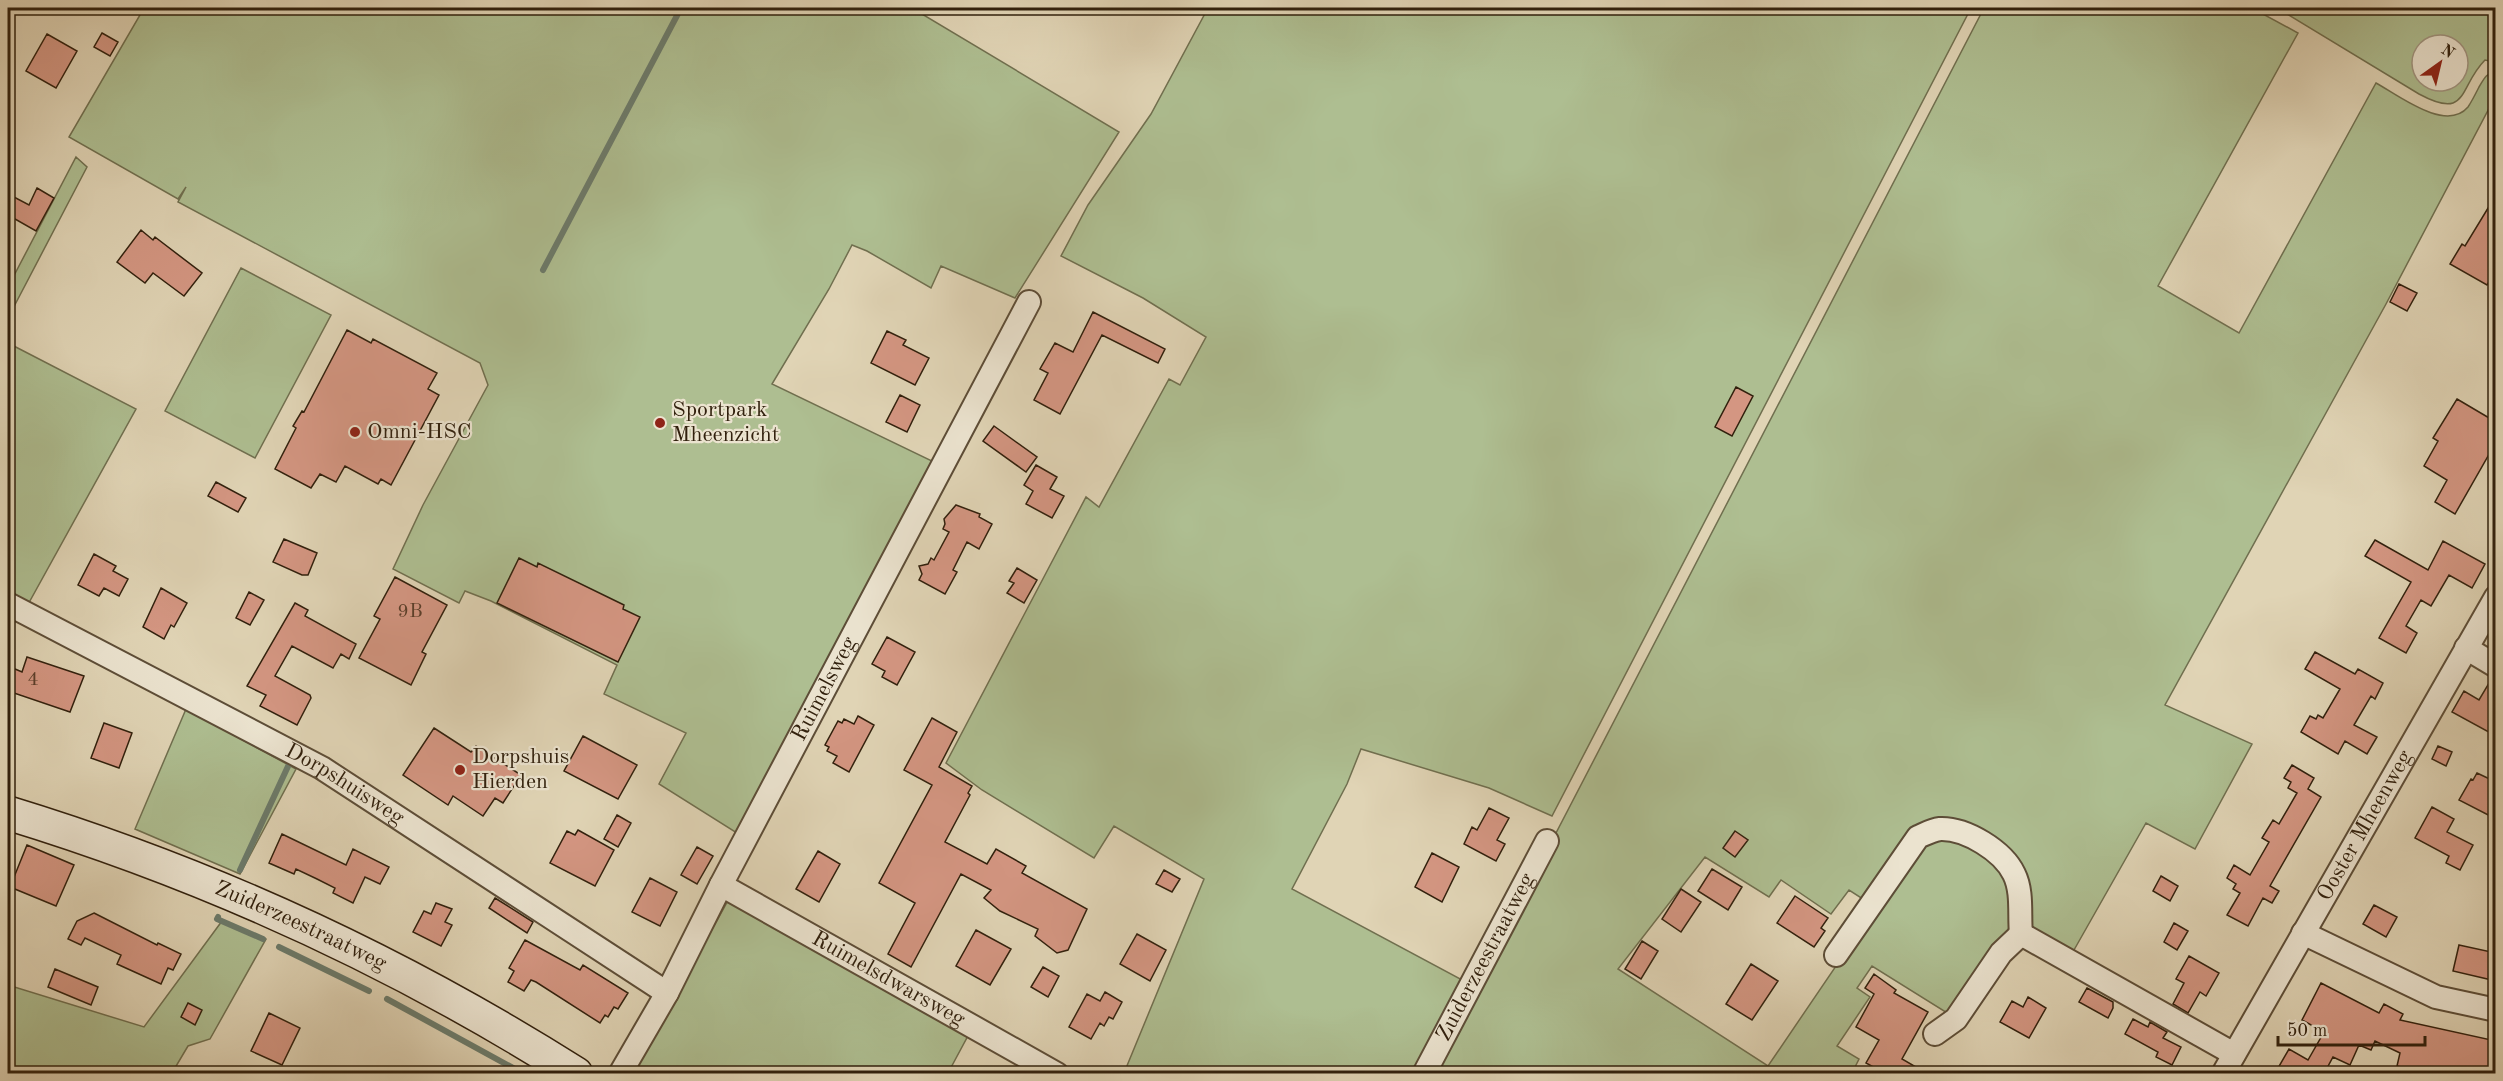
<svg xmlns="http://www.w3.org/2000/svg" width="2503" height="1081" font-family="'Old Standard TT',serif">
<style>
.green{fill:#aebe91;stroke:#706f4f;stroke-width:1.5;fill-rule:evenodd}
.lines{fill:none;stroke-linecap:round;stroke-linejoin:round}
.stream{stroke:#6c7b6b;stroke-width:6}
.building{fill:#d49682;stroke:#31200d;stroke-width:1.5}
.minor-casing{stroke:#5d4d37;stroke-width:26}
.secondary-casing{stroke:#31200d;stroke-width:36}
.minor{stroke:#ebe3cf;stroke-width:22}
.secondary{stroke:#ebe3cf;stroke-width:33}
.poi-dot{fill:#8f2418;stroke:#ebe3cf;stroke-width:2}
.labels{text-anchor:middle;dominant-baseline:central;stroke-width:4.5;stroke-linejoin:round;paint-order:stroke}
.number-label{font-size:20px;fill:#5a3e2a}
.poi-label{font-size:22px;fill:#31200d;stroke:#ebe3cf;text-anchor:start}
.street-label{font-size:22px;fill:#31200d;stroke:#ebe3cf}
</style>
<rect width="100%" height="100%" fill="#e0d4b5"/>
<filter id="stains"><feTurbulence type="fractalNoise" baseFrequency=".00333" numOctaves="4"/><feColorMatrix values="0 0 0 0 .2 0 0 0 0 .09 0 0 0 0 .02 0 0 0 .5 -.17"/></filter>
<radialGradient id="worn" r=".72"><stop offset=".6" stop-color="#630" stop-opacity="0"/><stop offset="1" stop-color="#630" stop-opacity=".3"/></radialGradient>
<path class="green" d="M144,8H912L1119,132L1015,298L941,266L931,288L867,251L852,245L829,289L772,384L932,461L740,835L659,784L686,733L604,694L617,665L491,601L465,591L459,603L393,569L423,505L488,385L480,363L178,202L186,187L178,199L69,137Z
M1208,8H1971L1552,816L1489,788L1361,749L1347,784L1292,889L1466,982L1419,1073H1124L1204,879L1114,826L1094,858L982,790L946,763L1086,497L1099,507L1169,379L1180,385L1206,337L1143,298L1061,256L1088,205L1151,114Z
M1984,8H2252L2298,33L2158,286L2239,333L2376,83C2398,95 2446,133 2468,107C2472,101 2476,93 2479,87C2484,79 2486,73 2495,72V97L2386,304L2165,705L2252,744L2195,849L2146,823L2070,957L2028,930C2020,911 2028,890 2018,871C2009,855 1992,844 1976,835C1914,800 1899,862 1869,903L1849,890L1831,914L1781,880L1769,897L1705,857L1618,969L1768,1066L1921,841C1926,838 1932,835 1938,834C1962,830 2001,855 2011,877C2017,892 2017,915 2015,931L1997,950L1952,1016L1872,966L1857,988L1870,997L1837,1046L1859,1059L1852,1073L1431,1074Z
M2277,8H2495V62L2485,60C2458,87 2469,121 2419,94ZM2422,45H2458V81H2422Z
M76,157L87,167L8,318V287Z
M241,268L331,315L255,458L165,411Z
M8,343L136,409L26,608L8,598Z
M186,709L296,769L240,874L135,829Z
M730,897L970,1032L948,1073L637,1074L634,1071Z
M222,921L266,939L210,1039L188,1046L172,1073H8V985L144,1027Z"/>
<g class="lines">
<path class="stream" d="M543,270L681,8
M240,870L290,762
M218,917L217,919L263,939
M279,947L369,991
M387,999L524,1074"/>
</g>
<path class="building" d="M102,33L118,42L110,56L94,47Z
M47,34L77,51L56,88L26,71Z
M37,188L54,198L36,231L8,215V208L14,197L29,205Z
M2496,195V271L2487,285L2450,264L2462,244L2465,246Z
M141,230L153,240L155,237L202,273L184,296L153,273L145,283L117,262Z
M2399,284L2417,293L2407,311L2390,302Z
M1093,312L1165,349L1158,363L1102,335L1060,414L1034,400L1048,373L1040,369L1055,343L1073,352Z
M347,330L371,343L373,339L437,373L428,389L439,395L391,485L381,479L378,484L345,466L336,482L320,474L311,488L275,469L296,428L293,426L302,411L304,412Z
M887,331L906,340L903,345L929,358L915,385L871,363Z
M1736,387L1753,396L1732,436L1715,427Z
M900,395L920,405L907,432L886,422Z
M2457,399L2496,422V442L2455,514L2435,502L2447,480L2424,466L2438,441L2433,438Z
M994,426L1037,457L1026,472L983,441Z
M1036,465L1057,477L1050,489L1064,496L1052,518L1026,504L1033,491L1024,485Z
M216,482L246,498L238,512L208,496Z
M956,505L980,514L979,517L992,524L979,549L967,542L953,570L957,572L945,594L919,580L922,574L919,566L928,564L931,558L934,560L949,532L943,529L945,524L944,519Z
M284,539L317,553L308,575H302L273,562Z
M2375,540L2428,570L2443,541L2485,564L2472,588L2449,575L2431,606L2421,600L2406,626L2417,633L2406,653L2379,638L2411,582L2365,556Z
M94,554L116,566L113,571L128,579L119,596L104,588L99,596L78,585Z
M519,558L537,567L538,563L624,605L623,609L640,617L618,662L497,603Z
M1017,568L1037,580L1024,603L1007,593L1014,583L1009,581Z
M395,577L447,605L422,652L426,654L411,685L359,658L380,619L374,616Z
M161,588L187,603L174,627L171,625L164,639L143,627Z
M249,592L264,600L250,625L236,618Z
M295,603L308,610L305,616L356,644L349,659L341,654L333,668L292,646L275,676L310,695L311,698L297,725L260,706L266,695L247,686Z
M887,637L915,652L897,685L882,677L885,671L872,664Z
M2315,652L2355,674L2358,669L2383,683L2375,699L2371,696L2354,725L2377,737L2367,754L2345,741L2338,754L2301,732L2310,716L2316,719L2318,715L2323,718L2340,689L2305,669Z
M27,657L84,676L70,712L8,691V666L22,672Z
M2492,678L2496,679V736L2452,712L2464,691L2479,700Z
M858,716L874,725L849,772L833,763L837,756L827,751L829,747L825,745L838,721L842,723L844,719L854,724Z
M932,718L957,732L939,767L972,786L968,793L970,795L945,842L987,864L996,849L1026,866L1022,873L1087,909L1068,950L1057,953L1035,936L1038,929L1000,911L984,898L991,890L961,874L911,967L888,954L915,903L879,883L932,785L904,770Z
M104,723L132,733L119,768L91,758Z
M434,728L471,752L476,746L521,775L503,803L495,798L483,816L453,796L448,805L403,775Z
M583,736L637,765L618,799L564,771Z
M2438,746L2452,752L2446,766L2432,759Z
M2292,765L2314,778L2308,789L2321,797L2270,886L2279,891L2272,903L2263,898L2248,926L2227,915L2240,893L2233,889L2236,884L2227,878L2234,865L2250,875L2269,842L2262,838L2273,820L2279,824L2297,793L2288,788L2291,782L2284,778Z
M2477,773L2496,782V819L2459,800L2471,779L2473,780Z
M2432,807L2454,819L2447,832L2473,845L2460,870L2446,863L2449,856L2415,838Z
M1489,808L1509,818L1497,840L1505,844L1496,861L1464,844L1472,827L1477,830Z
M617,815L631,823L618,847L604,839Z
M578,830L614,850L595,886L550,863L567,831L575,835Z
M1735,831L1748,840L1735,857L1723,848Z
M282,834L346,865L353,849L389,867L380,884L365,877L353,903L333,893L335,888L317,879L296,869L294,874L269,863Z
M27,845L74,865L56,906L10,887Z
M697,847L713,856L697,884L681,875Z
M818,851L840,864L819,902L796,889Z
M1432,853L1459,867L1442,902L1415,887Z
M1712,869L1742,887L1728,910L1698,891Z
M1164,870L1180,879L1172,892L1156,884Z
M2161,876L2178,886L2170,901L2153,891Z
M650,878L677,892L660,926L632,912Z
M1681,889L1701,902L1681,932L1662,919Z
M1795,896L1828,918L1821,928L1825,931L1814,947L1777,923Z
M495,898L533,922L527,933L489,908Z
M436,903L452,909L445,922L452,925L441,946L413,932L424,911L431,914Z
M2374,905L2397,917L2386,937L2363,924Z
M94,913L157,945L158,943L181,954L173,970L168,968L161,984L117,964L121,955L85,938L81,945L68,939L77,921Z
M2174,923L2188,931L2177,950L2164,942Z
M976,930L1011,949L990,985L956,966Z
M1137,934L1166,950L1150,981L1120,964Z
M525,940L580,970L583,965L628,993L618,1009L614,1007L608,1017L605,1015L600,1023L536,982L531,980L524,991L508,982L514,971L509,968Z
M1642,941L1658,951L1641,979L1625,969Z
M2459,945L2496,953V981L2453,971Z
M2189,956L2219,973L2206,996L2200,992L2188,1013L2173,1004L2184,983L2176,979Z
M1751,964L1778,981L1752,1020L1726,1004Z
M1043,967L1059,976L1048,997L1031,987Z
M55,969L98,987L91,1005L48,987Z
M1874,974L1896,990L1894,993L1928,1012L1902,1059L1928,1074H1886L1866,1063L1879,1040L1856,1027L1874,994L1865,988Z
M2321,983L2379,1013L2384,1004L2403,1014L2400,1020L2496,1041V1070L2493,1069L2492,1074H2484L2449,1067L2448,1074H2428L2397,1066L2400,1053L2375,1041L2371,1050L2359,1045L2350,1065L2333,1057L2326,1070L2333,1074H2287L2278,1068L2289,1049L2308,1060L2324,1032L2302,1020Z
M2087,988L2113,1002V1008L2108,1018L2079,1002Z
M1105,992L1122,1002L1113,1019L1109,1017L1104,1026L1100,1023L1091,1039L1069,1027L1087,994L1100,1001Z
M2028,997L2046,1008L2029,1038L2000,1022L2012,1001L2023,1007Z
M188,1003L202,1010L195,1025L181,1017Z
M269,1013L300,1028L282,1065L251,1051Z
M2133,1019L2148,1027L2150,1022L2167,1032L2163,1038L2181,1047L2172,1065L2156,1057L2158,1052L2125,1034Z"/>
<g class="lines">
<defs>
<g id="minor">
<path id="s1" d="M8,604L322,768L667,993"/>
<path d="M2466,648L2496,666"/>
<path id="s2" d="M721,885L1057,1074"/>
<path d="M2303,933L2436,997L2496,1010"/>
<path d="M2021,934L2234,1054"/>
<path d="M1836,955L1918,837C1925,834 1932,830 1940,829C1966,828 2003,851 2014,874C2023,892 2019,915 2021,934"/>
<path d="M1935,1034L1956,1019L2001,953L2021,934"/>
<path id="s3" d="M620,1074L667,993L721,885L1029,302"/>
<path id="s4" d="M1424,1074L1547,841"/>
<path id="s5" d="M2223,1074L2496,597"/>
</g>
<g id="secondary">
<path id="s6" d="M8,813C208,874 399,962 576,1074"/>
</g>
</defs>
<use href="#minor" class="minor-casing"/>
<use href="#secondary" class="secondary-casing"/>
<use href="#minor" class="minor"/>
<use href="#secondary" class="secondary"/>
</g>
<g class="poi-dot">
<circle cx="660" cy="423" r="6"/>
<circle cx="355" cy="432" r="6"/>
<circle cx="460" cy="770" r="6"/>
</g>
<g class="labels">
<g class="number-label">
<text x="410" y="612">9B</text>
<text x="33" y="680">4</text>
</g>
<g class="poi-label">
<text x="672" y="410">Sportpark<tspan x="672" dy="25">Mheenzicht</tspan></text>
<text x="367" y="432">Omni-HSC</text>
<text x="472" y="757">Dorpshuis<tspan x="472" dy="25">Hierden</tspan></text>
</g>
<g class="street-label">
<text stroke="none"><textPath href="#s3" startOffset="436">Ruimelsweg</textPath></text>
<text stroke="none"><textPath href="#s1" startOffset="382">Dorpshuisweg</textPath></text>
<text stroke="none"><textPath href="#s5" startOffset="286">Ooster Mheenweg</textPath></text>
<text stroke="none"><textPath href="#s6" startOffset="314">Zuiderzeestraatweg</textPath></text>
<text stroke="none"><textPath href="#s4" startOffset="132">Zuiderzeestraatweg</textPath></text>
<text stroke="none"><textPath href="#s2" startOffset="192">Ruimelsdwarsweg</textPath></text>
</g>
</g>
<rect width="2503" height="1081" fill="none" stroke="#e0d4b5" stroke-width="30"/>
<rect x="9" y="9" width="2485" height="1063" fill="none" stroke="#31200d" stroke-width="3"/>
<rect x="15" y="15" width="2473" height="1051" fill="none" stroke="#31200d" stroke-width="1.5"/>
<g transform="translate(2440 63) rotate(34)"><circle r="28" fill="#ebe3cf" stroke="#a19581" stroke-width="1.5"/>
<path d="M0-4.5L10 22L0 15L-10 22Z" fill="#8f2418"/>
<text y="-9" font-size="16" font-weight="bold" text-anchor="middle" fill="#31200d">N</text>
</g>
<path d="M2278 1036v9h147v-9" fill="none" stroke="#31200d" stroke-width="3"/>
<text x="2287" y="1036" font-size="18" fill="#31200d" stroke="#ebe3cf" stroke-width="4.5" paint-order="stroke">50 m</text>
<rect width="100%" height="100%" filter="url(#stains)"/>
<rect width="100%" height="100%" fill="url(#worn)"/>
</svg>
